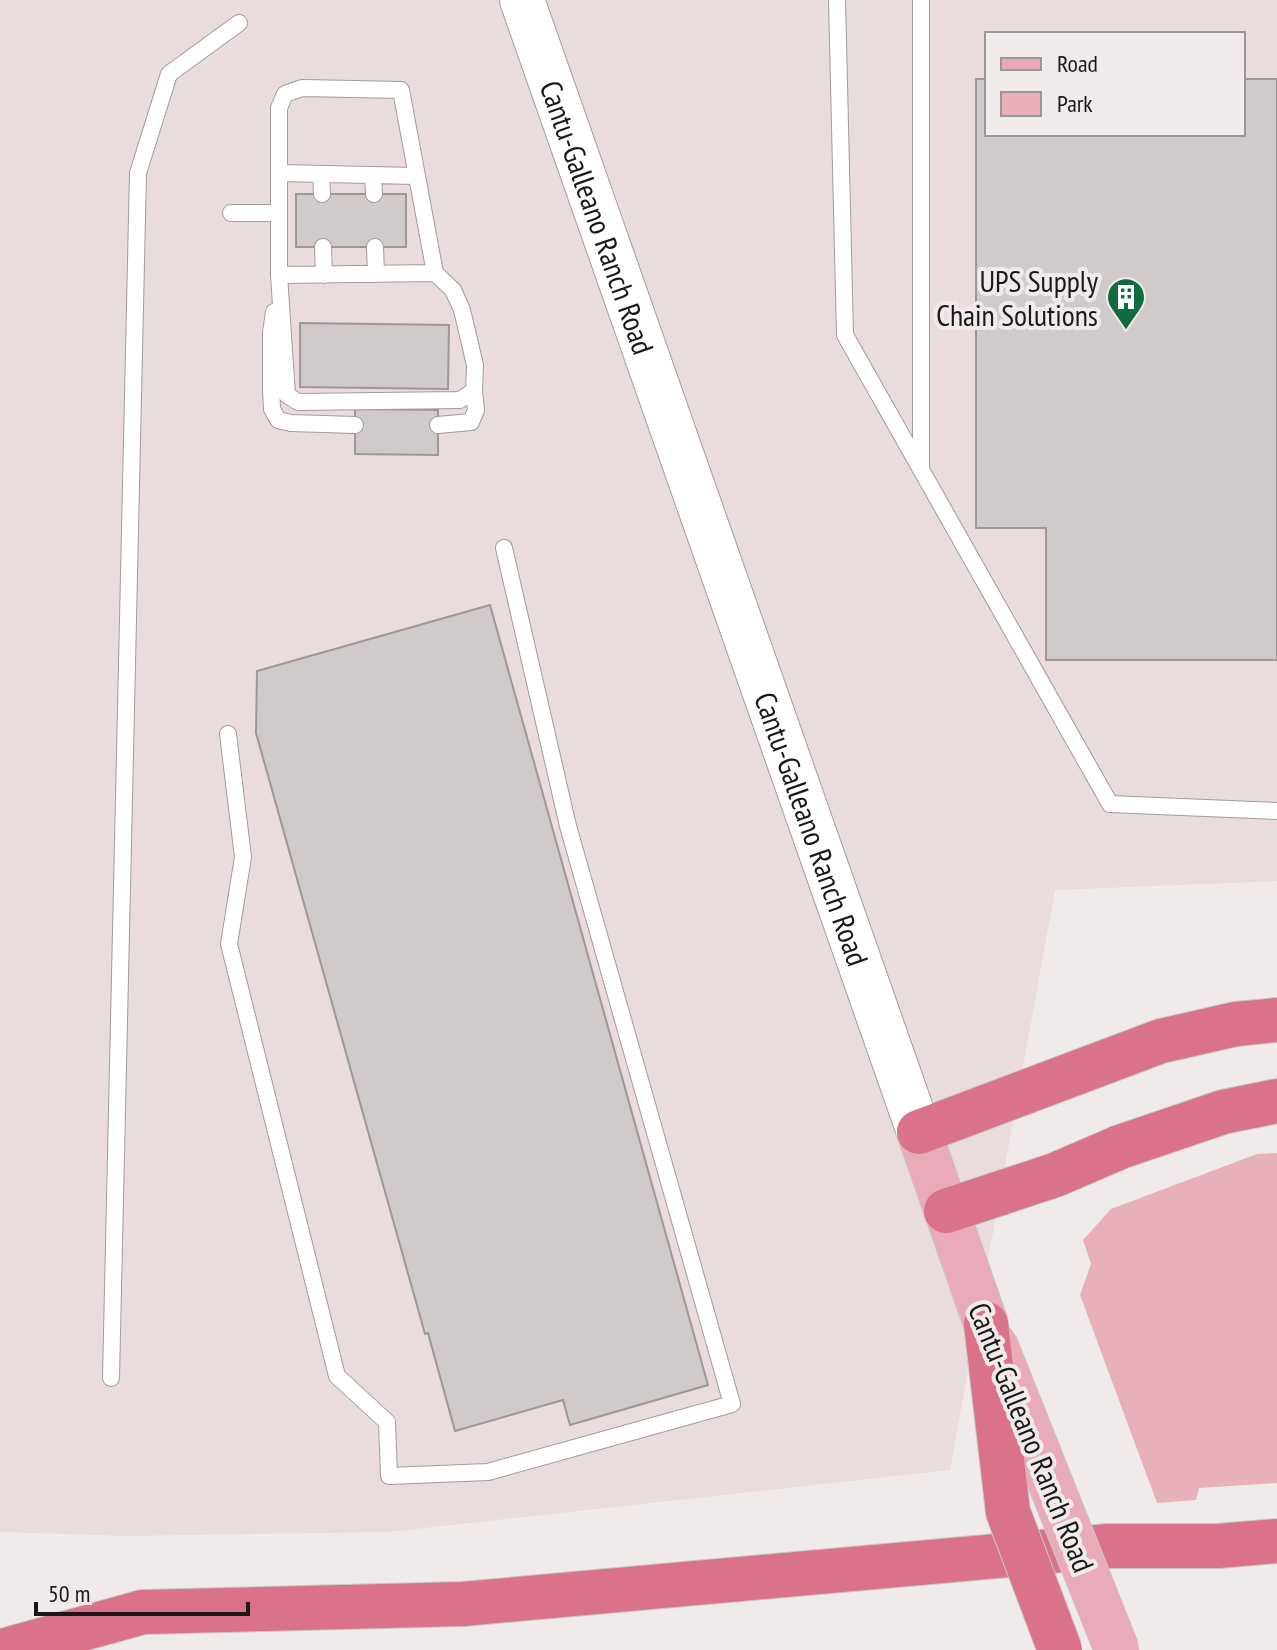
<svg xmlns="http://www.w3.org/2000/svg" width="1277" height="1650" font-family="'PT Sans Narrow',sans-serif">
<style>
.built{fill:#eadbdd;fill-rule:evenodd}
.green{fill:#e7b0ba}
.building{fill:#d1cacb;stroke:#9d9798;stroke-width:2}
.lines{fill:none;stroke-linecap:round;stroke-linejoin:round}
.service-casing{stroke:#a29c9d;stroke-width:18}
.secondary-casing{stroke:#a29c9d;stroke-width:46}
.primary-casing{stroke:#c8c8c8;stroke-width:46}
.motorway-casing{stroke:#c8c8c8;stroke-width:46}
.service{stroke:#fff;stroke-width:16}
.secondary{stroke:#fff;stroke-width:44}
.primary{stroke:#e9aab9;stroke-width:44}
.motorway{stroke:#da728b;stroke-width:44}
.primary-bridge-casing{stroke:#c8c8c8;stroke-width:46;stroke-linecap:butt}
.motorway-bridge-casing{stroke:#c8c8c8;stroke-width:46;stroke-linecap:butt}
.primary-bridge{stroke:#e9aab9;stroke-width:44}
.motorway-bridge{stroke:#da728b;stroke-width:44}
.labels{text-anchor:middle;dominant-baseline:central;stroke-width:8;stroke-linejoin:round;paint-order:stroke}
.street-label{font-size:30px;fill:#1b1819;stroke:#f1eaeb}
.poi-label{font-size:30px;fill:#1b1819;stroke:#f1eaeb;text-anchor:end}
</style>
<rect width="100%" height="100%" fill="#f1eaeb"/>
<path class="built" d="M0,0H1277V881L1055,890L950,1470L388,1532L126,1536L0,1532ZM987,34H1243V134H987Z"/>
<path class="green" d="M1277,1153V1483L1199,1488L1196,1500L1157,1503L1080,1295L1091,1264L1083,1240L1111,1209L1257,1154Z"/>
<path class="building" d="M976,79H987V134H1243V79H1277V660H1046V528H976Z
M296,194H406V247H296Z
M300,323L449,325L448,389L300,387Z
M355,409L438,410V455L355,454Z
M490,605L708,1385L570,1425L563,1400L455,1431L428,1333L425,1334L256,733L257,671Z"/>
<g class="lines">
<defs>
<path id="service" d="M837,0L845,335L1110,804L1277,811
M279,173L416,176
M321,174L322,194
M373,175L374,194
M231,213H279V108L285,94L302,88L401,90L435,273L279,275V213
M323,247L324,275
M375,247L376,274
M279,275L287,395L298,402L460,400L474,391L475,365L462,310L453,290L435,273
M274,312L271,333V389L272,409L278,420L291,423L355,425
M438,425L471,422L476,410L474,391
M921,468V0
M228,734L243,857L229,944L337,1376L387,1422L389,1476L488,1472L732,1404L568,826L504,548
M111,1378L138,173L169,74L239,23"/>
<g id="secondary">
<path id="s1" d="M522,0L919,1132"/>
</g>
<path id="primary" d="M919,1132L986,1324"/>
<path id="motorway" d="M919,1132L1161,1041L1236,1024L1277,1020
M946,1211L1055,1175L1120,1147L1223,1112L1277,1101
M6,1650L143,1612L463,1604L1108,1546H1218L1277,1541"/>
</defs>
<use href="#service" class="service-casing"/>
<use href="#secondary" class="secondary-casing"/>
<use href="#primary" class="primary-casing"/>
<use href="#motorway" class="motorway-casing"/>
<use href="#service" class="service"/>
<use href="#secondary" class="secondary"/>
<use href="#primary" class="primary"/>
<use href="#motorway" class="motorway"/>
<defs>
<path id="primary-bridge" d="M995,1344L1117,1650"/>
<path id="motorway-bridge" d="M986,1324L1008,1512L1060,1650"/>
</defs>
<use href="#primary-bridge" class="primary-bridge-casing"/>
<use href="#motorway-bridge" class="motorway-bridge-casing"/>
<use href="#primary-bridge" class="primary-bridge"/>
<use href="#motorway-bridge" class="motorway-bridge"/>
</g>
<defs>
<symbol id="building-pin" viewBox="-11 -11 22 30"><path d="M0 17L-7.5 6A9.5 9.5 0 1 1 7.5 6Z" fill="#106c40" stroke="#f1eaeb"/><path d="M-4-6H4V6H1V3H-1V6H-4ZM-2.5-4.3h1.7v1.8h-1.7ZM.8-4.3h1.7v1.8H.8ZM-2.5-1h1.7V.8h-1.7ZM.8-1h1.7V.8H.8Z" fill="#fff"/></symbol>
</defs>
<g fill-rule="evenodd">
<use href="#building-pin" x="1104" y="275" width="44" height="60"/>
</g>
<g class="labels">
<g class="street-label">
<text stroke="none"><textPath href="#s1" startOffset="230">Cantu-Galleano Ranch Road</textPath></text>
<text stroke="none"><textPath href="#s1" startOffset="878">Cantu-Galleano Ranch Road</textPath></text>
<text transform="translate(1032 1437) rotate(68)">Cantu-Galleano Ranch Road</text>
</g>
<g class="poi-label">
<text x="1098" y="280">UPS Supply<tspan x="1098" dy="34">Chain Solutions</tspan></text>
</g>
</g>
<rect x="985" y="32" width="260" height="104" fill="#f1eaeb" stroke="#9b9697" stroke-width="2"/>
<rect x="1001" y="58" width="40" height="12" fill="#e9aab9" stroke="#9b9697" stroke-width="2"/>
<text x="1057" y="72" font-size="24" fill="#1b1819">Road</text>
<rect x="1001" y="92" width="40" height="24" fill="#e7b0ba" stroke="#9b9697" stroke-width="2"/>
<text x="1057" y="112" font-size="24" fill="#1b1819">Park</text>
<path d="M36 1602v12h212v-12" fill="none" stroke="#1b1819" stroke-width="4"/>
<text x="48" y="1602" font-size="24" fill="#1b1819" stroke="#f1eaeb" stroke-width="6" paint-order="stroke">50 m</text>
</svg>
